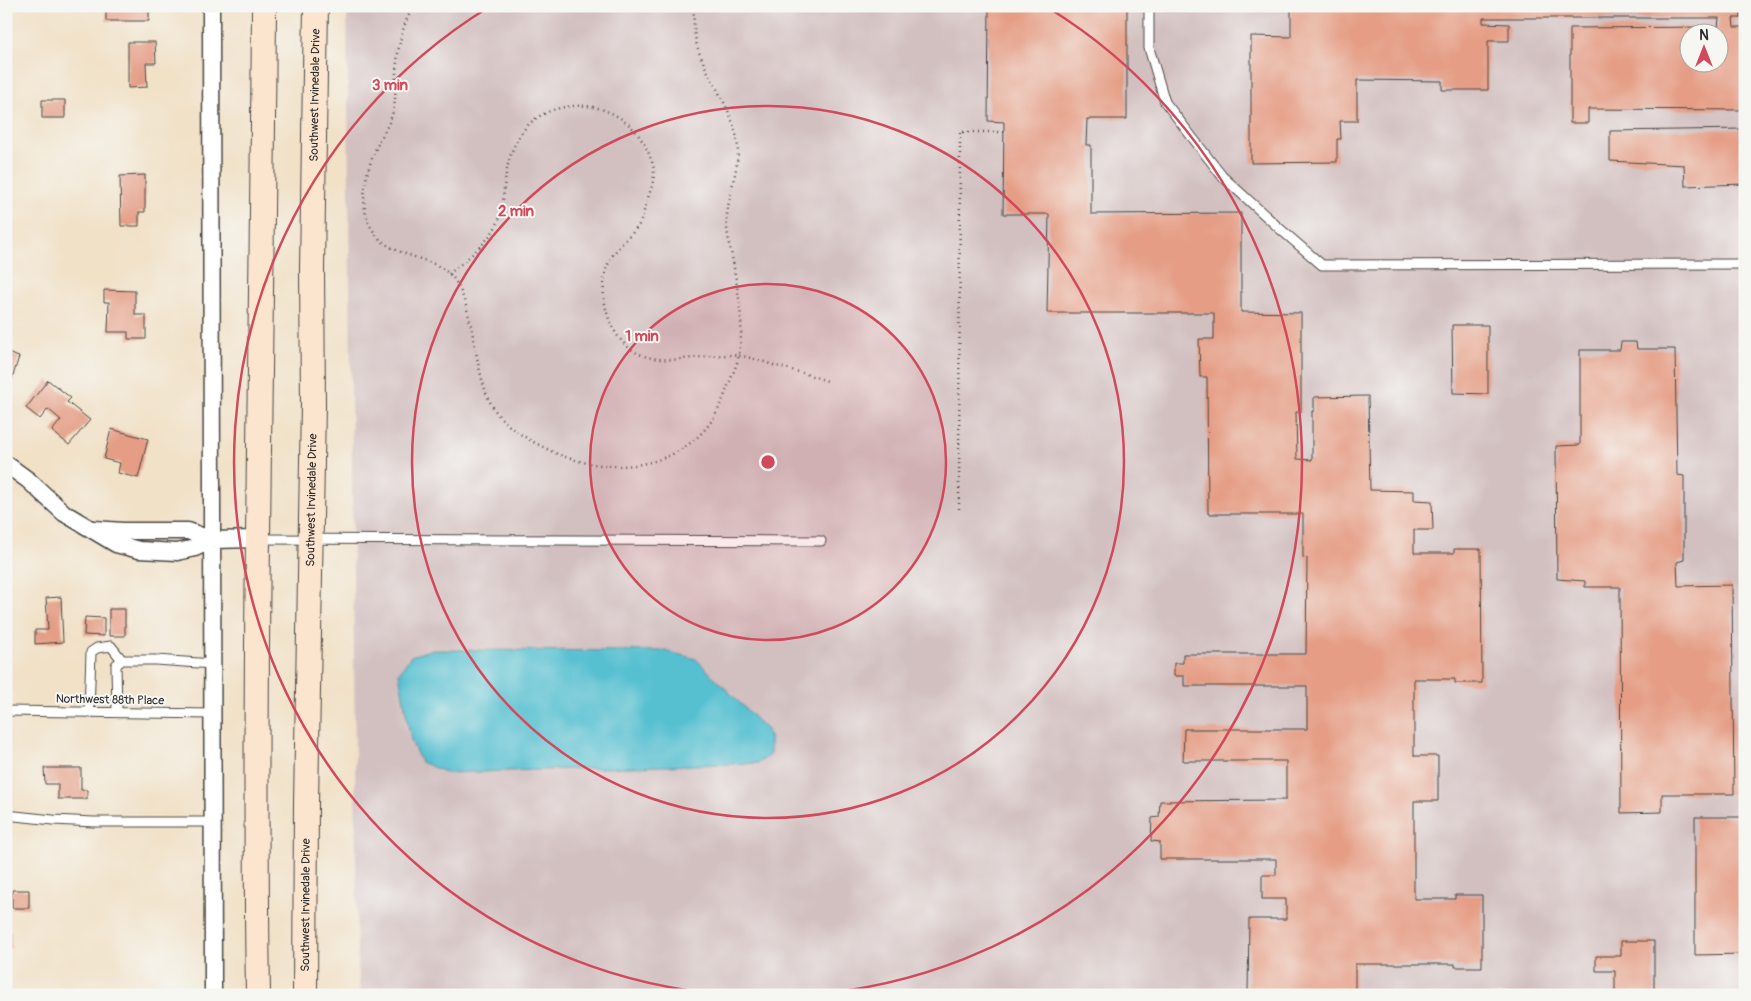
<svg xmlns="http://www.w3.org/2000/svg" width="1751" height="1001" font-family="Pangolin,sans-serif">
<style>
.industrial{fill:#d2bfc0;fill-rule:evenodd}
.water{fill:#56c0d1;stroke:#40767e}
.building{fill:#e59d85;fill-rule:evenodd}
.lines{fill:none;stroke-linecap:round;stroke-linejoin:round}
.lane-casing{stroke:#494642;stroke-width:11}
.street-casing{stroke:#494642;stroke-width:19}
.secondary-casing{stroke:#494642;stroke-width:26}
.path{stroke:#494642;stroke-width:2.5;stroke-dasharray:1 4;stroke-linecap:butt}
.lane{stroke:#fff;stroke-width:9}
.street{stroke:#fff;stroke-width:16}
.secondary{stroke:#fce5cf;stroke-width:24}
.ring{fill:none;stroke:#d1495b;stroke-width:2.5}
.labels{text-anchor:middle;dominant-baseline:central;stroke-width:4;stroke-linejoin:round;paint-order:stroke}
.street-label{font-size:12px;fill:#2b2b2b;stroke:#f6f6f2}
.centre{fill:#d1495b;stroke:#f6f6f2;stroke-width:2.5}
.ring-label{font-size:15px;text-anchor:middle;font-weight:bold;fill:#d1495b;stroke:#f6f6f2;stroke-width:4;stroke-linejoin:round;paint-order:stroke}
</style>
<rect width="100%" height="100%" fill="#f6f6f2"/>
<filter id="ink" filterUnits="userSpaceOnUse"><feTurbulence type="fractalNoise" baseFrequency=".02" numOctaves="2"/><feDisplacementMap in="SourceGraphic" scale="10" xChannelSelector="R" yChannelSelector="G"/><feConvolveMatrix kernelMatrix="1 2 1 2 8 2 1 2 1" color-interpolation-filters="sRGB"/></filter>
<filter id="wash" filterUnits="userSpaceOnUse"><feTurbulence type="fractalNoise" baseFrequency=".0096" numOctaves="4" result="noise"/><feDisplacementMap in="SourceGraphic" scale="20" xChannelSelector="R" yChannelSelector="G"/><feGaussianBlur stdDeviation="1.12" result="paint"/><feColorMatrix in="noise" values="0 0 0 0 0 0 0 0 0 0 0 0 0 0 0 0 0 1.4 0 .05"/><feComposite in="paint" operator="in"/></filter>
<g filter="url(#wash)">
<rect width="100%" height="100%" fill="#f1e1c7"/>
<path class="industrial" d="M347,6H1745V995H360L357,950ZM1688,32H1718V62H1688Z"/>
<path class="water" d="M430,650L665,651L696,659L767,730L770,741V755L758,763L447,773L421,762L411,741L399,673L411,656Z"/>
<g id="blocks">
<path class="building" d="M106,6H149V21H106Z
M989,6H1127V119H1087L1086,145H1091V214L1241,213V312L1301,313V412H1296L1297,459L1312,460V411H1314V397L1368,396L1370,490L1414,491V500L1432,501L1433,530H1414V553H1454V549H1481L1482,683H1455V679H1414V756H1438V801H1414V899H1455V895H1482V967H1455V964H1355V995H1248L1249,919H1286V899H1262V875H1276V859H1160V842L1151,841L1152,818L1159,817L1160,801L1286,800V761H1183L1184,729H1307V686H1184V676H1174V663H1183V654H1306L1307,558L1303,557V514H1208L1207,377H1200L1199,339H1214V313H1047L1049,214H1003L1004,122L988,121Z
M1165,6H1246V10L1165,11Z
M1291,6H1741V18H1733L1734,27H1745V110L1588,109V123H1570V28L1718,27L1719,18H1483V23L1509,24V41H1488V90H1442V81L1357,80V121H1340L1341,139H1337V162L1251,163V36L1291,37ZM1688,32H1718V62H1688Z
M128,42H155L156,63H146L147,87L128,88Z
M42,100H65V118H42Z
M1745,129V184L1685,186L1684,165L1610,161V131Z
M145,175V212H139V226H121L120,176Z
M104,290L135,291V315H146V339H128V332H108L109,302H104Z
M1452,325H1488V394L1453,393Z
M1621,342H1636L1637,349H1675L1677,475L1684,476V560L1677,562L1678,586L1732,585L1734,794H1662V812L1621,813L1620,587H1585V581L1557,579L1556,446L1580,445V350H1620Z
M8,353L19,357L8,391L6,390Z
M48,380L71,398L67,402L90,420L69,445L52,431L61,420L48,409L40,419L26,408Z
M111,429L148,439L138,478L118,473L120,463L104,459Z
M61,597L63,642L35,644V630H48L46,598Z
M109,609H125V636H109Z
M85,617L104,618V636L84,635Z
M44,768H81V790H87V799H58V784H45Z
M1695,817H1745V954L1695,955Z
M12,890H29V908H12Z
M6,932H11V948L6,949Z
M1621,941H1654V995H1615V971H1596V956H1621Z"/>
</g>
</g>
<g filter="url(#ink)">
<use href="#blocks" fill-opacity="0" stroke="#494642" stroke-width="1"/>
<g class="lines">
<defs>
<path id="lane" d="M1149,6V48L1165,102L1222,176L1279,228L1322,265L1745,264
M259,539L821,541
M6,711L212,714
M89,712L91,652L97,648L111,646L122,660
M117,712L116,665L122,660H156L213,664
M6,815L53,820L94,822H213"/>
<path id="street" d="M211,6L213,995
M6,464L28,480L64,513L116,544L139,550L177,552L195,548L212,540L257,539
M94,529L123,531H188L212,540"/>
<g id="secondary">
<path d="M258,995C253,665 262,336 264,6"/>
<path id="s1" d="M305,995L306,803L313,405L312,269L316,6"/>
</g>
</defs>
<use href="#lane" class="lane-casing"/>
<use href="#street" class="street-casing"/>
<use href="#secondary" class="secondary-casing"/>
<path class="path" d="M414,6C401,26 398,49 396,72C395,84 396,96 394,107C392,120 384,132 378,144C366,169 356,207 374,232C393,261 439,254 456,282C479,322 472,387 501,418C512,430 529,440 543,447C595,475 667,475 707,427C717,415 723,400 728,386C732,375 738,364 739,353C745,320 737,288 732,256C729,243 726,229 727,216C729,188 744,159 735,130C728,104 711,82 701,57C694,41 693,24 694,6
M449,274C466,259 489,243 498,222C503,212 503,199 504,188C508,155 517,122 553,110C568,105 585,104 601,109C625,117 639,131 649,154C651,159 654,166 654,172C654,182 650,192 647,201C644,209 643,219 638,226C630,237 618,246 611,258C595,286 606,336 635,352C669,370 711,349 747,357C757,359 767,363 776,366C793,370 810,375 827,381
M959,509L960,132H1004"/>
<use href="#lane" class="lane"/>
<use href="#street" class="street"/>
<use href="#secondary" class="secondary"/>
</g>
</g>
<circle cx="768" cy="462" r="178" fill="#d1495b" fill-opacity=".12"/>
<g class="ring">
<circle cx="768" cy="462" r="178"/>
<circle cx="768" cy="462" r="356"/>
<path d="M731 995A534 534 0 0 1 489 7M1047 7A534 534 0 0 1 805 995"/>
</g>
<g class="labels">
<g class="street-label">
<text stroke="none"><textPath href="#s1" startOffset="900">Southwest Irvinedale Drive</textPath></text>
<text stroke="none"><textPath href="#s1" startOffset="495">Southwest Irvinedale Drive</textPath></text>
<text transform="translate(110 700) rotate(1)">Northwest 88th Place</text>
<text stroke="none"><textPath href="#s1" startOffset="90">Southwest Irvinedale Drive</textPath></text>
</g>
</g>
<circle cx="768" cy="462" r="8" class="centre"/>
<g class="ring-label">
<text x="390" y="90">3 min</text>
<text x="516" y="216">2 min</text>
<text x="642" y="341">1 min</text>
</g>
<rect width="1751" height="1001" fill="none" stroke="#f6f6f2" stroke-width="25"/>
<g transform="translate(1704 48)"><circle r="24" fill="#f6f6f2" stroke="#a5a5a2"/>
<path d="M0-4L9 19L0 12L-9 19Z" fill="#d1495b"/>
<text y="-8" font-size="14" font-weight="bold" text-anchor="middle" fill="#2b2b2b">N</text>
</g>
</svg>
